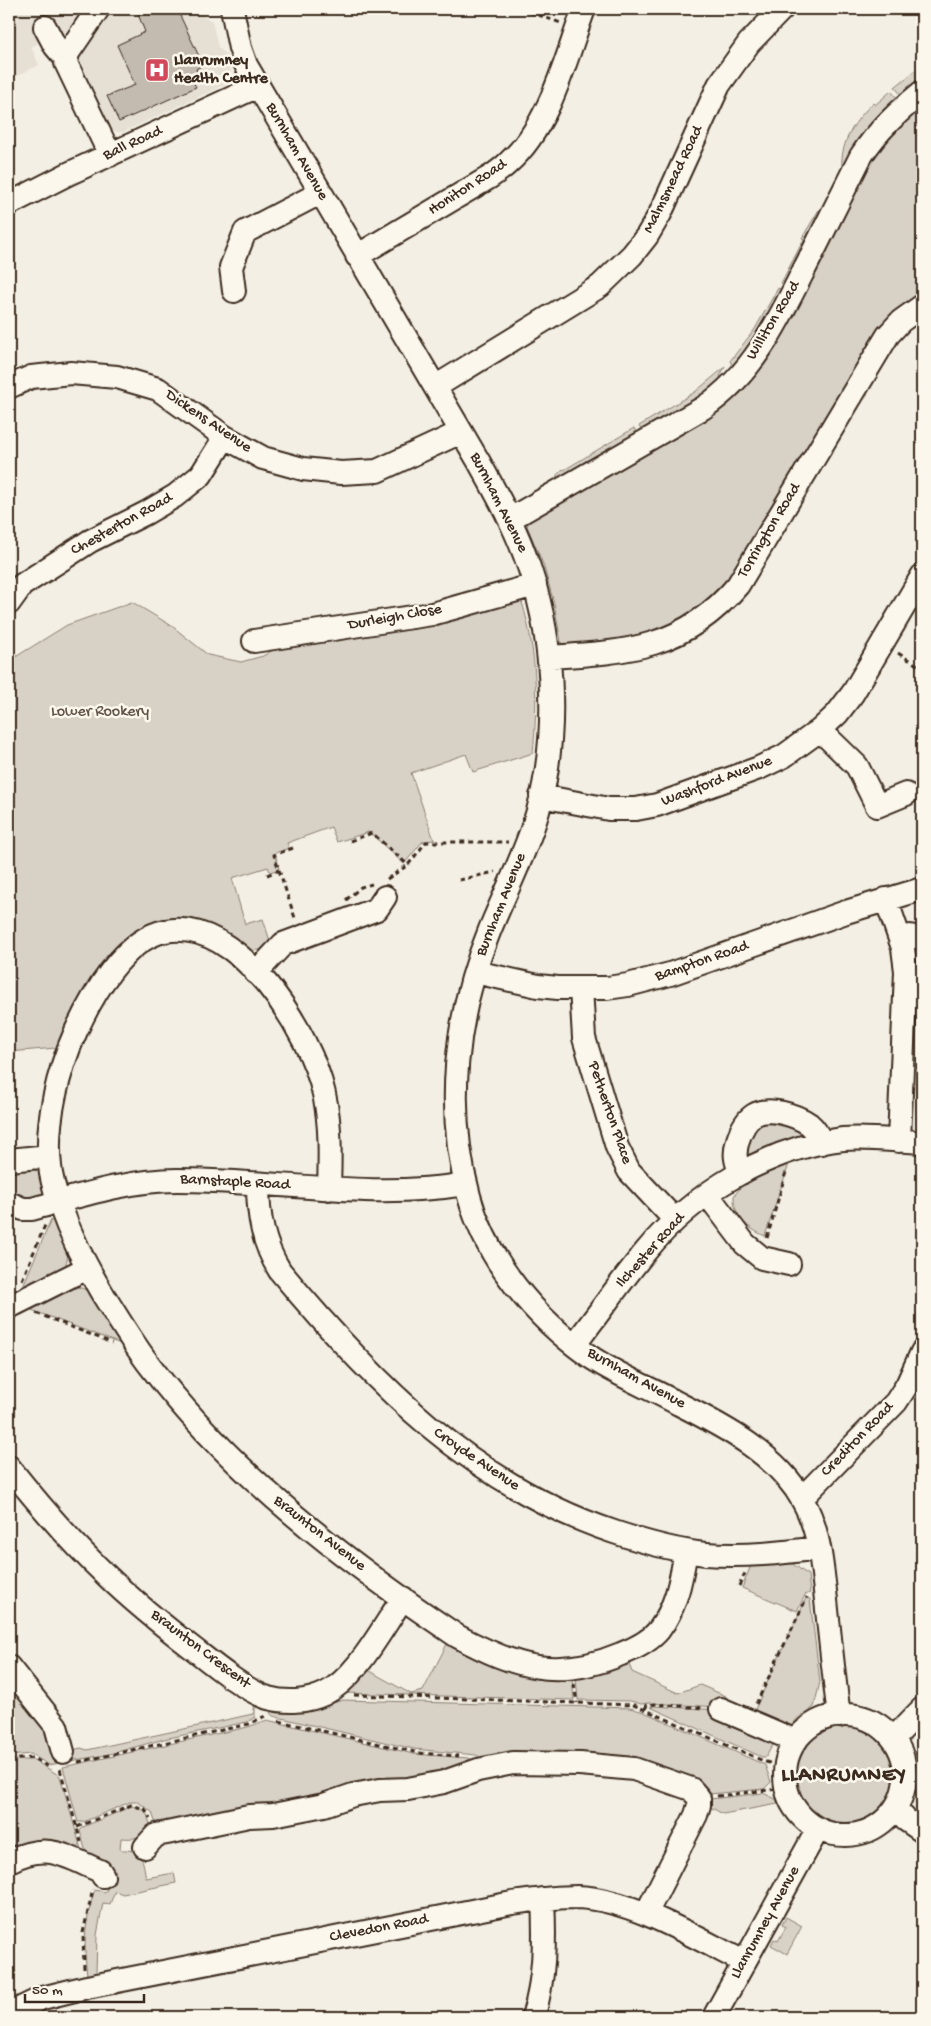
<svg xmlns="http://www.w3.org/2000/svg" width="931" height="2026" font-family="'Gochi Hand',sans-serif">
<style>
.built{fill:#e5dfd4}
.green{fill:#d8d1c6;stroke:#8a7e72}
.building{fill:#c3bbb0;stroke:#3b2a1e}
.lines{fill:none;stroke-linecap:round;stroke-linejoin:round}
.minor-casing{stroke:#3b2a1e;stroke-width:26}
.path{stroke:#3b2a1e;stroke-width:3;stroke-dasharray:5 4;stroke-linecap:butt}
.minor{stroke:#fbf7ec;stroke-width:22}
.labels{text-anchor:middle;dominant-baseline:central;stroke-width:5;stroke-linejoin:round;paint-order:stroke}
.poi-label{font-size:16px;font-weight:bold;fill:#3b2a1e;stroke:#fbf7ec;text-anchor:start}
.street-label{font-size:16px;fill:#3b2a1e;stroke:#fbf7ec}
.park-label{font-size:16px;fill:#625448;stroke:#fbf7ec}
.district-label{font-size:21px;font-weight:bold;letter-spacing:1px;fill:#3b2a1e;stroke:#fbf7ec}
</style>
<rect width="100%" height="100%" fill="#f3efe4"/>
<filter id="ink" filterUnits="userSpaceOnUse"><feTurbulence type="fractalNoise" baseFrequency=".02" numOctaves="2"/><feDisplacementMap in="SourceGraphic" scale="10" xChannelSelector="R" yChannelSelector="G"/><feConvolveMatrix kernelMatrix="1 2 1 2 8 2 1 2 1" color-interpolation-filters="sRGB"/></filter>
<g filter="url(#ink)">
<path class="built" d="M9,9H92L69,33L64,35L58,33L31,47L39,65L9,80Z
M110,9H191L212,21L218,47L227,56L231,67V73L226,84L123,132H117L111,129L79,60L81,53Z"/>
<path class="green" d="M922,65V78L901,95L895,87Z
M891,91L897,98L869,128L842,167C840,142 856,119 873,103L875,105Z
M922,99V299L724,592L655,638L570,648L561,642L554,603L543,564L527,526L530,519L714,409L860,170Z
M820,208L823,209L785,285L781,283L804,239L802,238Z
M778,288L782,290L772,312L736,365L733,366L730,361L755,329Z
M725,367L720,376L723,380L714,388L642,432L639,426L695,392Z
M634,428L638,434L555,482L557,475L563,469L564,470Z
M515,599L522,602C537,652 538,702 533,753L473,772L466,754L411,773L434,840L423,841L404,864L369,832L337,842L331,827L287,843L289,848L275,853L279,869L270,872L268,867L232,878L245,924L263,919L270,941L260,950L250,951L167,925L56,1048L9,1052V661L67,625L132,602L172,626L208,655L241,662L263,656L273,650L403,626Z
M767,1118L810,1134L746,1158C745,1137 750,1129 767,1118Z
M789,1164L765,1236C748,1229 733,1216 734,1196L743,1184Z
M9,1167H39L45,1173L46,1191L39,1200L9,1196Z
M51,1220L56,1222C64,1238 73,1251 64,1268L22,1288Z
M78,1287L87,1290L93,1295L126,1346L29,1309L70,1289Z
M782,1563L793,1564L808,1575L810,1593L805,1595L797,1611L742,1588L751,1565Z
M806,1598L810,1599L820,1682L814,1707L797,1719L786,1732L751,1718Z
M448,1642L530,1677L554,1680L572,1678L574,1700L345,1693L366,1669L411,1694L423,1691Z
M628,1662L632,1672L678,1693L700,1685L726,1696L720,1707L648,1703L641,1704L631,1701L578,1700L576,1678L604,1671Z
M9,1678L50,1729L60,1763L49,1765L31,1754L9,1756Z
M343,1700L630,1708L644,1712L765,1765L771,1782L764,1789L709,1794L703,1793L700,1787L480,1764L478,1756L476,1755L414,1749L273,1716L270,1713L273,1710L315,1708Z
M255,1704V1717L247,1722L164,1739L106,1755L69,1761L66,1758L65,1752L81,1748L87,1750L253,1714Z
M655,1706L719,1710L780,1741L772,1746L766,1757H762L650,1707Z
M267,1720L414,1754L469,1758L472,1760L473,1766L157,1828L152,1812L138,1802H130L83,1822H78L63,1767L248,1727Z
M796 1774a50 50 0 1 1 100 0a50 50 0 1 1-100 0Z
M922,1733V1807L917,1749Z
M9,1760H34L60,1776L83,1856L9,1858Z
M763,1793L776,1799L778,1804L723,1814L706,1805L710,1799Z
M132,1806L146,1811L152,1830C141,1838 134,1839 121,1838L120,1850C144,1849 142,1859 146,1878L174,1873L176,1883L123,1894L115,1891L110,1904L103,1903L97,1935L96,1973L87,1975C83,1945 85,1920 94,1892L96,1890L105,1893L116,1871L88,1860L80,1831L83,1827Z
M786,1917L802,1926L787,1954L771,1945L774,1939L778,1941L786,1927L782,1925Z"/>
<path class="building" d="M148,9H177L203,65L196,69L199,76L192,80L196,87L119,122L107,96L135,85L117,45L145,32L138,14Z"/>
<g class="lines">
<defs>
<path id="minor" d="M98,9L68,53L66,63L110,155
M232,9L240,48L246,65L479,462C495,491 512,521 524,553C554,631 560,730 538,811C526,853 505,892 489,932C455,1015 445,1109 469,1196C486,1260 536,1319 589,1356C617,1375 650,1388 679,1404C725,1427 778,1455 803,1501C820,1531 822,1567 826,1600C830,1639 834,1677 839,1716
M45,27L55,46L66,59
M9,204L68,174L258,86
M357,256L490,177C496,173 503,168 508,163C550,126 565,60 584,9
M234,291L231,267L245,232L320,193
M9,387L31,377L71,373L117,377L158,389L225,437L263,458L303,469L341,473L377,471L461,432
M435,387L600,286L632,255L647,236L660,214L719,85L749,43L782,9
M510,519L703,408C756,373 782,313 810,258C827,224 844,190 861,156C878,130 899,111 922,92
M9,603L22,585L90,541L146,513L175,496L201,475L225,437
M254,641L432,614L535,585
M549,657C628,652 684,649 738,585L888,335L901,321L922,306
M820,730L857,766L877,806L906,794
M541,796L609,809H636L657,805L759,768L784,756L820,730L837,714L853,693L922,576
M886,899L903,948L906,971L899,1141
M900,939L910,936L922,938
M475,972L538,986L558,988H607L628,985L670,974L846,912L922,889
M256,973L283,944L377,909L385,897
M581,988L584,1038L617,1147L629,1171L675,1220
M9,1160L49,1156
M741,1173C735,1161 734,1153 738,1140C741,1130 745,1121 754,1115C768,1106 796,1115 809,1124C815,1129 819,1136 822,1143
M258,1184C258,1216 263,1244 280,1271C373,1383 473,1485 614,1532C644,1542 675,1551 706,1554C744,1557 781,1553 819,1548
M329,1189C330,1157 331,1125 324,1094C311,1034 239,916 165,931C124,939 92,996 76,1031C58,1071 45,1123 50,1166C51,1179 55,1191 59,1203C71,1237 84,1262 102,1293C118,1318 133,1344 151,1367C233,1475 345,1561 457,1636C515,1667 557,1681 621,1654C634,1649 650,1641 659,1630C677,1606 681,1579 686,1551
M707,1194L745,1244L762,1258L789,1264
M9,1203L23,1209H32C79,1196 128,1180 177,1180C273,1180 370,1200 466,1184
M9,1307L87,1268
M575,1344C599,1313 621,1281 646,1251C694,1193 767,1148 843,1139C869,1137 896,1141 922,1142
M9,1467C40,1506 72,1543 108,1577C135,1603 165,1627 195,1650C214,1665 246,1691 268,1698C286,1703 307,1702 324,1694C357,1678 382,1628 403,1598
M802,1498L896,1402L907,1385L922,1352
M9,1667L56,1726L63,1752
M721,1709L796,1741
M785 1775a60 60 0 1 1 120 0a60 60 0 1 1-120 0Z
M893,1739L922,1709
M896,1809L906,1820L922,1831
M145,1847L156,1835L167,1833L249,1816L273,1815L324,1805L353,1795L380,1790L408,1789L444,1782L478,1770L513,1763L580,1764L634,1769L691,1789L699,1798V1805L696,1815L646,1914
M9,1861C48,1842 63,1855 100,1871L103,1876
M9,2014L42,1998L87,1987L512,1903C533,1900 555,1897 577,1897C632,1899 696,1938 744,1962
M533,2017C545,1980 545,1938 543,1899
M714,2017L818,1829"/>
</defs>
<use href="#minor" class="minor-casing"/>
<path class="path" d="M521,9L561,23
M898,653L922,668
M350,841L372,833L408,865L426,842H508
M293,848L274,855L296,921
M267,875L279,870
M387,879L408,865
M459,880L495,872
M346,900L361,887L372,884
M767,1238L786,1172
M22,1280L46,1223
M36,1313L112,1343
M739,1586L745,1573
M574,1684L577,1703
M354,1695L634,1705L766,1762L786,1768
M756,1704L807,1597
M645,1709L647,1705L655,1704L704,1708
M279,1721L419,1753L459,1756
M9,1760L33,1758L49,1767H52
M78,1762L249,1724L265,1716
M60,1769L81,1842
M717,1796L786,1788
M77,1827L131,1805L145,1809L150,1818
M84,1969L83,1933L93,1889"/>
<use href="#minor" class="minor"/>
</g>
</g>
<defs>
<symbol id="hospital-square" viewBox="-11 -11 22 22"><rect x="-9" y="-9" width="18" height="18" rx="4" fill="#d1495b" stroke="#fbf7ec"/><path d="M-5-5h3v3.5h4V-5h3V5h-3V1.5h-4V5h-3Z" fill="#fff"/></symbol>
</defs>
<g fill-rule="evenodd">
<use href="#hospital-square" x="143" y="56" width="28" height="28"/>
</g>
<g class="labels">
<g class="poi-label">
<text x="174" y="61">Llanrumney<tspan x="174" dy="18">Health Centre</tspan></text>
</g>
<g class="street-label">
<text transform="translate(133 144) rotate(-25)">Ball Road</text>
<text transform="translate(296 152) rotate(60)">Burnham Avenue</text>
<text transform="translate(674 180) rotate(-64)">Malmsmead Road</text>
<text transform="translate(468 188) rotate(-33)">Honiton Road</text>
<text transform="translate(774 321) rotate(-59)">Williton Road</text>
<text transform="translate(208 422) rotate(34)">Dickens Avenue</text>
<text transform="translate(498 503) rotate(63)">Burnham Avenue</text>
<text transform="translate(122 525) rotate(-29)">Chesterton Road</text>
<text transform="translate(770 531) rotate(-59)">Torrington Road</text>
<text transform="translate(395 618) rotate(-10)">Durleigh Close</text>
<text transform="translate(717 782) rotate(-21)">Washford Avenue</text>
<text transform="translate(502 905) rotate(-68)">Burnham Avenue</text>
<text transform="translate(702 962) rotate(-19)">Bampton Road</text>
<text transform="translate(609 1113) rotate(71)">Petherton Place</text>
<text transform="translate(235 1183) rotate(3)">Barnstaple Road</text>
<text transform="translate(651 1251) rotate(-48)">Ilchester Road</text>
<text transform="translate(636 1379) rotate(29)">Burnham Avenue</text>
<text transform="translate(858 1440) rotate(-46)">Crediton Road</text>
<text transform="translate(476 1460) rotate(34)">Croyde Avenue</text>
<text transform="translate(319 1534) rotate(38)">Braunton Avenue</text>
<text transform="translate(200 1650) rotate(37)">Braunton Crescent</text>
<text transform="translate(766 1923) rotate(-61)">Llanrumney Avenue</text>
<text transform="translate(379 1929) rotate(-11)">Clevedon Road</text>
</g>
<g class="park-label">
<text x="100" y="712">Lower Rookery</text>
</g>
<g class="district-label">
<text x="844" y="1776">LLANRUMNEY</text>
</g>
</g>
<rect width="931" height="2026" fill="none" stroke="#fbf7ec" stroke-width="30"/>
<rect x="15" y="15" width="901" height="1996" fill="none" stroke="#3b2a1e" stroke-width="2" filter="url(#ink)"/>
<path d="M25 1994v8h119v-8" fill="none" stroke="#3b2a1e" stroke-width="2.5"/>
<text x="32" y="1994" font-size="15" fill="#3b2a1e" stroke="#fbf7ec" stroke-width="4" paint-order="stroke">50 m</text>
</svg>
